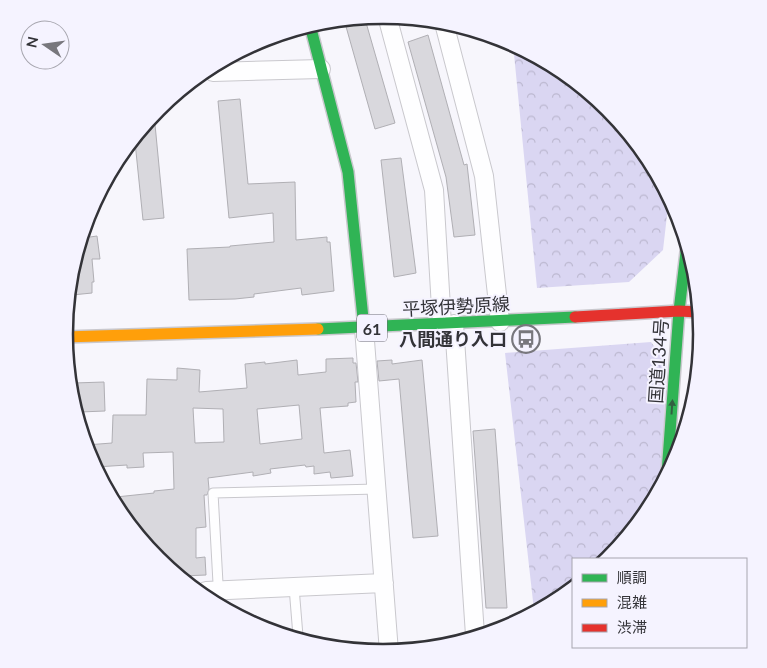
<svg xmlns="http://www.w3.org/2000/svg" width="767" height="668" font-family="Lato,'Noto Sans JP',sans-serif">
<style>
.forest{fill:url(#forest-crowns)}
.building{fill:#d9d8dd;stroke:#b0afb4;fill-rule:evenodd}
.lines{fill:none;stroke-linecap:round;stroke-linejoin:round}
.lane-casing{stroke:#c9c8cd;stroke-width:11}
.street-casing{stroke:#c9c8cd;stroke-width:20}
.fast-casing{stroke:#c9c8cd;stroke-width:14}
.slow-casing{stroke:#c9c8cd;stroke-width:14}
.jam-casing{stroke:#c9c8cd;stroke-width:14}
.lane{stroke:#fefeff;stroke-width:9}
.street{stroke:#fefeff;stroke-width:18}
.fast{stroke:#30b455;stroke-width:11}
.slow{stroke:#ff9f0a;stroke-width:11}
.jam{stroke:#e5322d;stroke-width:11}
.oneway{fill:#326042}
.labels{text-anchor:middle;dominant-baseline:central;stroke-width:4;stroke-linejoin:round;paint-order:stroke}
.shield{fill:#f5f3ff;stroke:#6d6d74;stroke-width:1}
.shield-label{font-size:16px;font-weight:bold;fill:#333338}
.street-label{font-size:18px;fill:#333338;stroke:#f5f3ff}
.poi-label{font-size:18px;font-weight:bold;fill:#333338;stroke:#f5f3ff;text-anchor:end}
.rim{fill:none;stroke:#333338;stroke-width:2.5}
</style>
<defs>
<pattern id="forest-crowns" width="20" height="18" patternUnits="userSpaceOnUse" patternTransform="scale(1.25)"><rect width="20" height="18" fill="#dad6f2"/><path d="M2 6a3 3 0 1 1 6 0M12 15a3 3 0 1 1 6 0" fill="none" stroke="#bcb8d0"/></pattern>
</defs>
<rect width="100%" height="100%" fill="#f7f6fc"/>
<path class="forest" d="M513,44L609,109L669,198L663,250L629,282L537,288Z
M651,342L667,363L661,482L609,559H573V584L534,610L505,353Z"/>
<path class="building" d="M365,19L395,123L375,129L345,23Z
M428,35L464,165L467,164L475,235L454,237L446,177L408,42Z
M240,99L248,184L295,182L296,240L327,237V242H330L334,291L302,295L301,288L254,294V297L235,299L189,300L187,249L230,247V246L274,242L273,213L229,218L218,101Z
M154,114L164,218L143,220L135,142Z
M401,158L416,273L394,277L381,160Z
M85,229L89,230L90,237L97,236L100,259H92L94,282H92V293L72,295Z
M353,358V363H356L358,382H355L356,402L348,403V406L320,408L324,453L350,450L353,476L331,478L330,472L314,474V466L306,467L305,465L270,469L271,473L253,476V472L208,478L209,489L207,495H204L206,527L196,528V558L205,557L206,575L182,576L158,559L116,497L154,493V491L174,489L173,452L143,453L144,467L127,468V465L96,467L89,456L86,445L112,443L113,415H146L147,379L177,380V368L200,370L199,392L247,388L245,364L265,362V364L297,360L298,375L326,372V359ZM299,405L302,439L260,444L257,409ZM193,408L223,409L224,442L195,443Z
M392,360V364L422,360L438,536L413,538L399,379L379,381L377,361Z
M104,382L105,411L80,412L74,383Z
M495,429L498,469L507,608H486L473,431Z"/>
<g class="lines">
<defs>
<path id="lane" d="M294,587L298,636
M219,601L213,493L377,489"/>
<path id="street" d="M387,16L434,190L442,325
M445,27L484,176L500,322
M213,72L321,69
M454,324L475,635
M364,328L389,652
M206,591L384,583"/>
<path id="fast" d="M311,29L348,172L364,328
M318,329L575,317
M667,473L679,311L686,252"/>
<path id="slow" d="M65,337L318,329"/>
<path id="jam" d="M575,317L679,311L698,312"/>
</defs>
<use href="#lane" class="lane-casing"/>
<use href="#street" class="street-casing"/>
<use href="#fast" class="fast-casing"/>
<use href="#slow" class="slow-casing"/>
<use href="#jam" class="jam-casing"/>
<use href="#lane" class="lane"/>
<use href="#street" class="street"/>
<use href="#fast" class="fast"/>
<use href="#slow" class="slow"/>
<use href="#jam" class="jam"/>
</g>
<defs><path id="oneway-solid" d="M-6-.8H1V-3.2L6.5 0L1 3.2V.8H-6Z" transform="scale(1.25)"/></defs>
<use class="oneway" href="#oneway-solid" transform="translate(672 407) rotate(-86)"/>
<defs>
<symbol id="bus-ring" viewBox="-11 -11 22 22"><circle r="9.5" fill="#f5f3ff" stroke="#78777d" stroke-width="1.5"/><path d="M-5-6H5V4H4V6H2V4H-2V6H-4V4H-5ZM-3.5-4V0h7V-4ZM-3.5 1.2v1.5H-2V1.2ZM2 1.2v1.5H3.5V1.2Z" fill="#78777d"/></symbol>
</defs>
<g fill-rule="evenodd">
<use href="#bus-ring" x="510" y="323" width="32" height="32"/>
</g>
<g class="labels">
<rect class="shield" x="357" y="314.5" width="30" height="27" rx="4"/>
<g class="shield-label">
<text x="372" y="328">61</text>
</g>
<g class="street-label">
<text transform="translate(456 306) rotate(-3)">平塚伊勢原線</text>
<text transform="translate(658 361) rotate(-86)">国道134号</text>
</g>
<g class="poi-label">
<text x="507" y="339">八間通り入口</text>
</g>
</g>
<path d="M0 0H767V668H0ZM73 334a310 310 0 1 1 620 0a310 310 0 1 1-620 0Z" fill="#f5f3ff" fill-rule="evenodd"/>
<path class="rim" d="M73 334a310 310 0 1 1 620 0a310 310 0 1 1-620 0Z"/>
<rect x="572" y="558" width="175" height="90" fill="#f5f3ff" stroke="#a7a6af"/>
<rect x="582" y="574" width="25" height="8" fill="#30b455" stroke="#a7a6af"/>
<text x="617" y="583" font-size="15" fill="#333338">順調</text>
<rect x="582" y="599" width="25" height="8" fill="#ff9f0a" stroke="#a7a6af"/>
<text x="617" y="608" font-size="15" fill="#333338">混雑</text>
<rect x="582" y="624" width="25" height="8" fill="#e5322d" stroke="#a7a6af"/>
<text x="617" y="633" font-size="15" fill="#333338">渋滞</text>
<g transform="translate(45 45) rotate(283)"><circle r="24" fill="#f5f3ff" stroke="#a7a6af"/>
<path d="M0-4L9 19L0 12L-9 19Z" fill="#78777d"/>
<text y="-8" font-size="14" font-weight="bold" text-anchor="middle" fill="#333338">N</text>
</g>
</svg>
